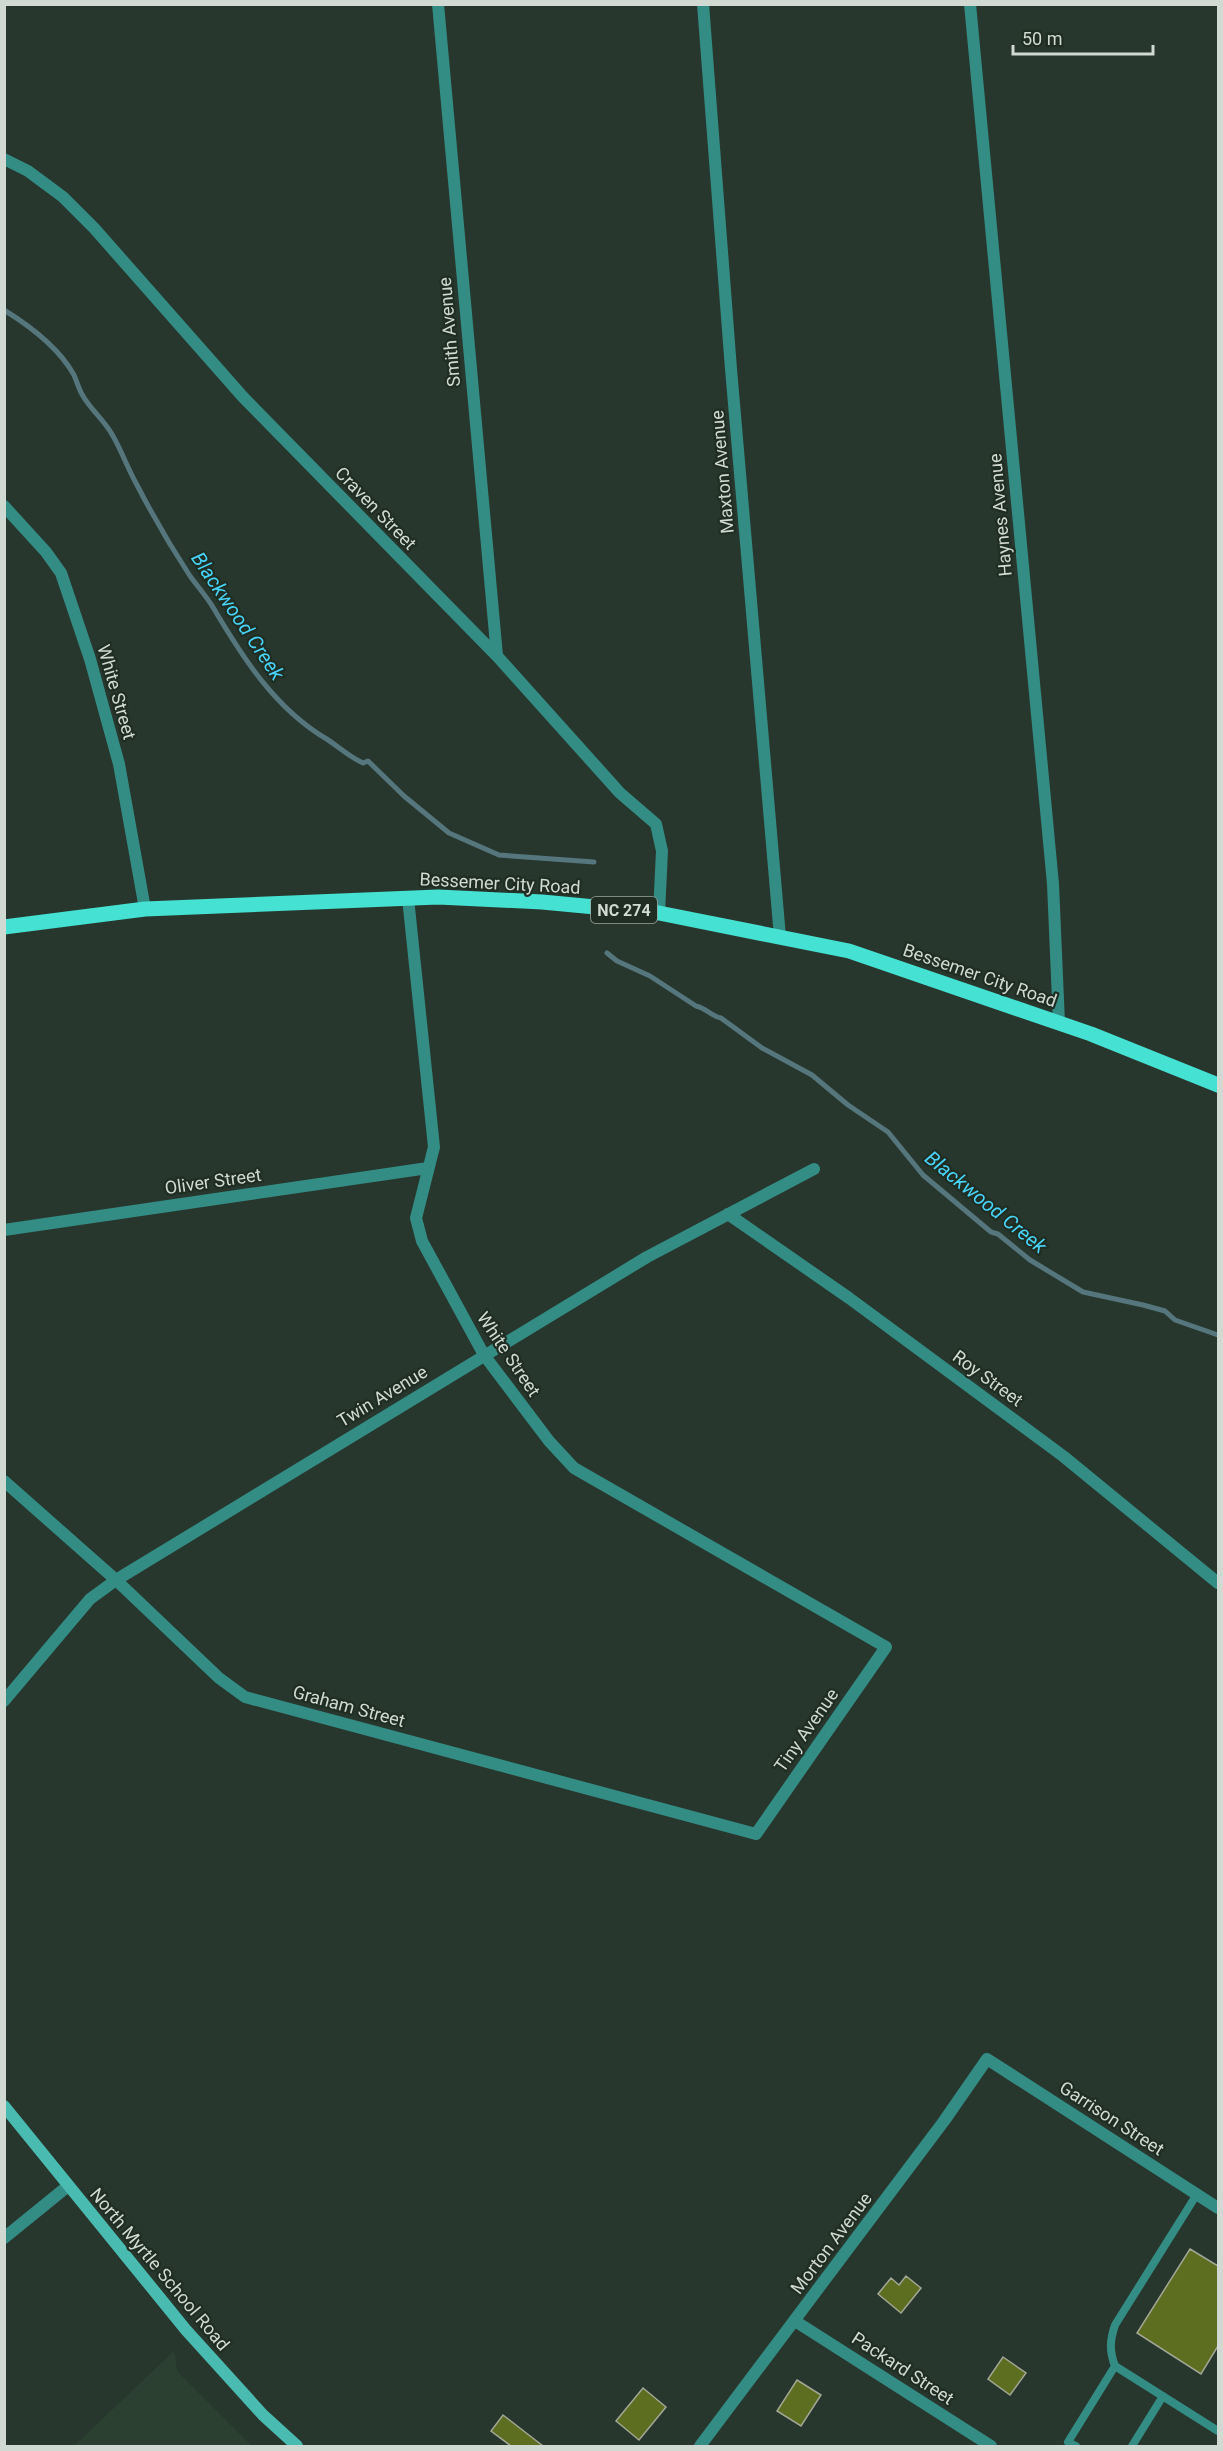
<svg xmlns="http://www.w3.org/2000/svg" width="1223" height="2451" font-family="Roboto,sans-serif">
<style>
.built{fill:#2b4031}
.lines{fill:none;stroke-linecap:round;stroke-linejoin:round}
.stream{stroke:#56767d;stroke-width:5}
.building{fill:#5d6e20;stroke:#a2a795;stroke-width:1.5}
.lane{stroke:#338d85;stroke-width:8}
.street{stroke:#338d85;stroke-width:12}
.secondary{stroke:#4abbb0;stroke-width:12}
.primary{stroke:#45e1d3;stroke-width:15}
.labels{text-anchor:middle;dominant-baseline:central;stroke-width:4.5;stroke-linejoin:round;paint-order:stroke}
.shield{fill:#1f2d23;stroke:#9ba59e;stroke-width:1.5}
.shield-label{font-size:16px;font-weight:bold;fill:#d0d9d2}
.street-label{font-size:18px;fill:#d0d9d2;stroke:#1f2d23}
.water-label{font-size:20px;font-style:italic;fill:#48d4f9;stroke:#1f2d23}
</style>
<rect width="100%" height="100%" fill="#28372d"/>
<path class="built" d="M174,2351L177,2371L252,2446H74Z"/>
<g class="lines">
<path class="stream" d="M4,310C30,326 59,348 74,375C77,382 79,390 83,396C91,410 105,421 113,436C122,452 128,469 137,485C153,516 171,547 190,576C198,587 207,597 214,609C243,658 275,708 325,738C338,746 349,757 363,763L368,761L404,796L449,833L499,855L594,862
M607,953L617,961L650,976L696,1006C706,1008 711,1016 721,1018L762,1048L812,1075L848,1105L888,1132L923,1175L991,1232L998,1234L1030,1260L1083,1292L1143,1305L1165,1311L1175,1320L1218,1335"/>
</g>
<path class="building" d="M1190,2249L1218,2266V2346L1201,2374L1137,2333Z
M906,2276L921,2288L901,2313L878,2294L891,2278L899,2285Z
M1003,2357L1026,2373L1010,2395L988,2379Z
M797,2380L821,2395L801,2426L777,2411Z
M643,2388L666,2407L639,2440L616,2421Z
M503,2415L543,2446H511L491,2431Z"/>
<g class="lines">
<path class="lane" d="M1197,2194L1115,2325C1110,2340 1109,2350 1115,2366L1218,2431
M1076,2446L1068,2442L1115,2366
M1132,2446L1163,2396"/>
<path class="street" d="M438,4L497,656
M703,4L731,369L780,937
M970,4L1053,884L1059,1023
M4,159L28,171L63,197L94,228L243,397L497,656L620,793L656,824L662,851L659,913
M4,506L46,552L61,573L90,659L119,764L145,909
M728,1214L849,1298L1063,1456L1218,1583
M4,1230L428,1168
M4,1481L116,1580L219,1678L245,1697L756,1834L886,1647L574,1468L549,1441L484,1355L422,1241L416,1218L434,1147L408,898
M4,1701L90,1599L116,1580L647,1257L814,1169
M4,2238L68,2186
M795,2321L991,2446
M700,2446L944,2121L987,2059L1218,2208"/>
<path class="secondary" d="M4,2106L186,2330L263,2415L297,2446"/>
<path class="primary" d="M4,927L145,909L438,897L542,902L659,913L849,951L1091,1034L1218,1085"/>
</g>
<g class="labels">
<rect class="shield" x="591" y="897" width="66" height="26" rx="4.5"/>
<g class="shield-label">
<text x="624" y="910">NC 274</text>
</g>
<g class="street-label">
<text transform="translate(449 332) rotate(-95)">Smith Avenue</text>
<text transform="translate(722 472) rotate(-95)">Maxton Avenue</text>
<text transform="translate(376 508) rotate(46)">Craven Street</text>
<text transform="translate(1000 515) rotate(-95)">Haynes Avenue</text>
<text transform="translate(117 692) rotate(74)">White Street</text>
<text transform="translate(500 883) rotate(3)">Bessemer City Road</text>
<text transform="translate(980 975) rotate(19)">Bessemer City Road</text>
<text transform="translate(213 1181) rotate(-8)">Oliver Street</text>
<text transform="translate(509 1354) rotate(56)">White Street</text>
<text transform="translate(988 1378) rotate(36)">Roy Street</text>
<text transform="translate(382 1396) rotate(-31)">Twin Avenue</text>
<text transform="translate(349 1706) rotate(15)">Graham Street</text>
<text transform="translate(806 1730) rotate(-55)">Tiny Avenue</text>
<text transform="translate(1112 2118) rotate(33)">Garrison Street</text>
<text transform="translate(831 2243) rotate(-53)">Morton Avenue</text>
<text transform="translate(160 2269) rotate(50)">North Myrtle School Road</text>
<text transform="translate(903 2368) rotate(33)">Packard Street</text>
</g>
<g class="water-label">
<text transform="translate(238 616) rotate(56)">Blackwood Creek</text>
<text transform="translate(986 1202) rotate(39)">Blackwood Creek</text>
</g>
</g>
<rect width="1223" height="2451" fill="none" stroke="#d0d9d2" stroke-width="12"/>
<path d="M1013 45v9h140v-9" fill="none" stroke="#d0d9d2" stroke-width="3"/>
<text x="1022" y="45" font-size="18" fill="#d0d9d2" stroke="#1f2d23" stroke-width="4.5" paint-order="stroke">50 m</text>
</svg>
